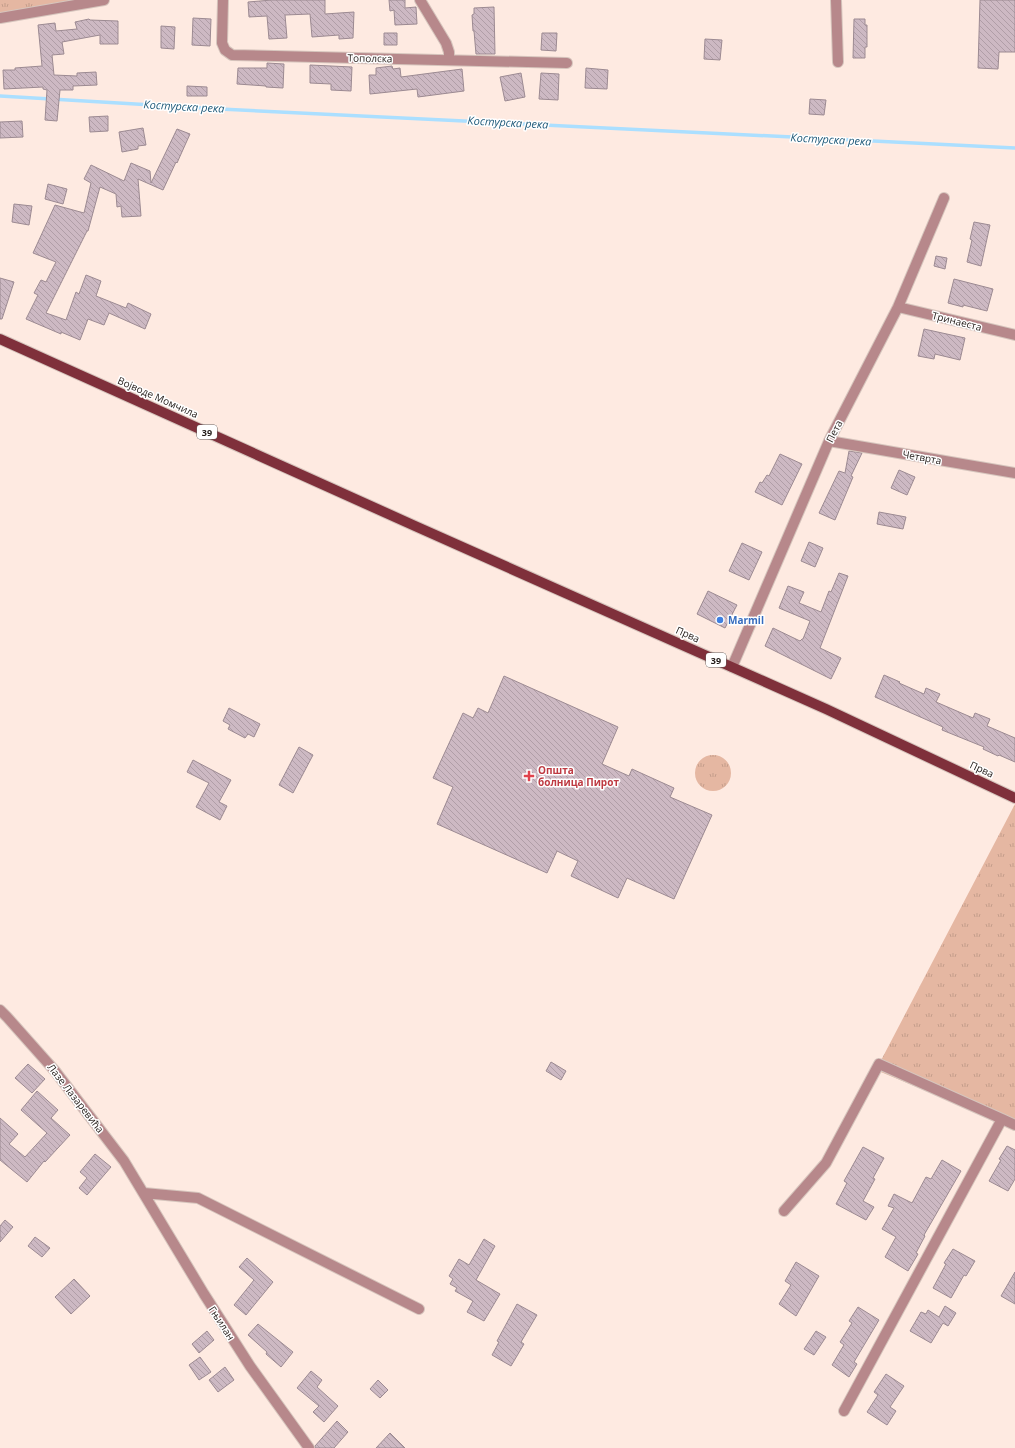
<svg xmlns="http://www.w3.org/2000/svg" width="1015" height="1448" font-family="'Open Sans',sans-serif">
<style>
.grass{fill:url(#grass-tufts)}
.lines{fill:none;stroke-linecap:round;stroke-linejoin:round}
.stream{stroke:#abdfff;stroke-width:3.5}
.building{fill:url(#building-back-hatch);stroke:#9c8a92}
.street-casing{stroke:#d6c5bd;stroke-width:12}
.primary-casing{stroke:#d6c5bd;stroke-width:12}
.street{stroke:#b7888b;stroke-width:10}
.primary{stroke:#7f303b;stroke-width:10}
.shop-dot{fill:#3f7fe0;stroke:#fff;stroke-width:1.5}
.health-dot{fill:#e0444e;stroke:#fff;stroke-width:1.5}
.labels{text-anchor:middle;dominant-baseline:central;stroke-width:3;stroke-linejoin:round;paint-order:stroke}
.shield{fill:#fff;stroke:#645f5d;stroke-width:1}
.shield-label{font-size:9px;font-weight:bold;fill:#211a17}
.street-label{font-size:10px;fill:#211a17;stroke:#fff}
.shop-label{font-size:10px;font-weight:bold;fill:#366cbe;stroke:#fff;text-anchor:start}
.health-label{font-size:10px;font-weight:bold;fill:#be3a42;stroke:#fff;text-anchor:start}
.water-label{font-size:11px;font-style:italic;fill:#1e5979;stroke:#fff}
</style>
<defs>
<pattern id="grass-tufts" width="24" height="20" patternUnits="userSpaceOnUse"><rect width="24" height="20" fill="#e5b7a2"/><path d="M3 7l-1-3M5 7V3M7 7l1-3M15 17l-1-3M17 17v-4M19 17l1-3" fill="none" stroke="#c49d8b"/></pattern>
<pattern id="building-back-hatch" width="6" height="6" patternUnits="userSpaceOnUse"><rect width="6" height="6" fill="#cdb9c3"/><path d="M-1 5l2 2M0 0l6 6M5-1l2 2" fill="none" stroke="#b09ea7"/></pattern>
</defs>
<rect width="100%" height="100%" fill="#feeae1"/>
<path class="grass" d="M0,0H76L0,13Z
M695 773a18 18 0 1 1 36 0a18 18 0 1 1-36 0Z
M1015,804V1128L876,1070Z"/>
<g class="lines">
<path class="stream" d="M0,96L220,109L1015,148"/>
</g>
<path class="building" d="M272,0H325V14L354,12L353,38L339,39V35L312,37L310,14L285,15L287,38L269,39L267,16L249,17L248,2Z
M389,0H405V8L416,7L417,24L395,25L394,10L390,11Z
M980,0H1015V52H999L998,69L978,68Z
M494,7L495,54H476L474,31H473L472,15L474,14V8Z
M193,18L211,19L210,46L192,45Z
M89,19L90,20L118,21V44H100V35L62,42L64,54L52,55L54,75L77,76V73L96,72L97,85L73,86V90H60L57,121L45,120L47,90L43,89V87L4,89L3,70H15V68L42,66L38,25L55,23L56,31L77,29L75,22Z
M854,19H865V25H867V47H865V58H853Z
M161,26L175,27L174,49L161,48Z
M384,33H397V45H384Z
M542,33H557L556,51L541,50Z
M705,39L722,40L720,60L704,59Z
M267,63L284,64L283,88L266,87V86L237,84L238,68H267Z
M310,65L352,67L351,91L331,90V84L310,83Z
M392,66L393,69L400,68L401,77L462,69L464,91L418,97L417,89L370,94L369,75H376V68Z
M586,68L608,70L607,89L585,88Z
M521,73L525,97L505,101L500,77Z
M541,73L559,74L558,100L539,99Z
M187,86L207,87V96H187Z
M810,99L826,100L824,115L809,114Z
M108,116V131L90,132L89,117Z
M22,121L23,137L0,138V122Z
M143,128L146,145L138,146V149L122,152L119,132Z
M177,129L190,134L177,163L176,162L163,190L138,179L141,216L122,217L121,206L117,207L116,194L100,187L88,231H87L46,313L66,320L76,292L79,294L86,275L101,281L96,296L126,308L128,303L151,314L145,329L109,313L104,325L88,319L80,340L61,332V334L26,319L38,295L34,293L41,280L46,282L56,262L33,253L55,205L84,213L91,183L84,179L91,165L124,181L131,163L150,171L151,183Z
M48,184L67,189L63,204L45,199Z
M14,204L32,206L29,225L12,222Z
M974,222L990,225L981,266L967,262L972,240L970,239Z
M936,256L947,258L945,269L934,266Z
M0,278L14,282L2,319H0Z
M954,279L993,289L987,311L963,305V307L948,303Z
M924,329L965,338L960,360L935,354L934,359L918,356Z
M849,451L862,453L851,476L853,477L835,520L819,513L839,471L845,473Z
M780,454L802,464L782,505L755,492L760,482L762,483L767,475L769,476Z
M899,470L915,477L907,495L891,488Z
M879,512L906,517L903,529L877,524Z
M809,542L823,548L815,567L801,561Z
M742,543L762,552L749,580L729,571Z
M839,573L848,576L820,648L841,658L831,679L765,646L773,628L800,641L802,639H803L810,621L779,608L788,586L804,592L799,603L821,612L829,591L831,592Z
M708,591L737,605L725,628L697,614Z
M884,675L900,682L899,683L924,694L926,688L940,694L936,702L973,718L975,713L990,719L987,726L1015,738V762L999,755L998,756L983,749L984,747L942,730L943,727L875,697Z
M504,676L618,727L602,764L629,776L632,769L674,788L670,797L712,815L674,899L627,878L618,898L571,876L578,861L557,851L547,873L437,824L453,787L433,778L463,713L473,718L478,708L488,713Z
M229,708L260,724L254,737L248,734L245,738L228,729L230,725L223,721Z
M299,747L313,755L293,793L279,785Z
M193,760L231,780L219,802L227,806L220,820L196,807L209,783L187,772Z
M551,1062L566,1071L561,1080L546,1071Z
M28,1064L45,1079L32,1093L15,1078Z
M37,1091L58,1110L51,1118L70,1135L45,1162L44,1161L27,1182L0,1160V1118L18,1134L9,1144L25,1157L47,1133L21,1110Z
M1007,1146L1015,1150V1179L1008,1191L989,1181L1001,1160L999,1159Z
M863,1147L884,1158L873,1178L875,1179L863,1201L874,1207L866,1220L836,1204L847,1183L844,1181Z
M95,1154L111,1167L87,1195L79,1188L87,1178L80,1172Z
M942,1160L961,1171L924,1235L925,1236L916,1253L918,1254L908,1271L885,1257L896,1237L882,1229L894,1208L888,1206L894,1194L912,1203L926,1177L931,1179Z
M5,1220L13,1227L0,1242V1226Z
M35,1237L50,1248L42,1257L28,1246Z
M484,1239L495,1246L476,1280L500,1294L484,1321L467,1312L473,1301L455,1291L457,1288L450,1284L453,1279L449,1276L459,1259L469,1265Z
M953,1249L975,1261L966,1276L964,1275L951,1298L933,1288L946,1264L944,1263Z
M247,1258L273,1282L246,1315L234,1305L254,1280L239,1267Z
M796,1262L819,1276L796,1316L779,1304L791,1285L785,1281Z
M1015,1272V1304L1001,1296Z
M74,1279L90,1296L71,1314L55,1297Z
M517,1304L537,1315L521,1342L524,1344L511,1366L492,1355L499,1342L497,1341Z
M945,1306L956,1313L948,1326L943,1323L931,1343L910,1331L921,1312L926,1314L928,1310L939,1317Z
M858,1307L879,1320L854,1362L857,1364L849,1377L832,1365L844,1345L840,1342L852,1323L849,1321Z
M258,1324L293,1352L281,1367L266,1354L267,1352L248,1335Z
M207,1331L214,1340L199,1353L192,1344Z
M816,1331L826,1337L814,1355L804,1349Z
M200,1357L211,1372L199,1380L189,1365Z
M225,1367L234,1380L218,1392L209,1380Z
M311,1371L322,1380L317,1387L338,1406L324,1422L313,1412L319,1406L297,1388Z
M886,1374L904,1386L890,1407L896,1411L887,1425L867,1412L878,1395L874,1392Z
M378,1380L388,1390L380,1398L370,1389Z
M337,1421L348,1432L334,1448H315V1446Z
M390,1433L405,1448H376Z"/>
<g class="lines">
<defs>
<path id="street" d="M223,0L222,43L225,50L232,55L567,63
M420,0L446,43L449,52V60
M836,0L838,62
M0,18L104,0
M898,307L1015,335
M829,441L1015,473
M732,667L829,441L898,307L944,198
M0,1010L7,1017L55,1071L124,1161L204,1294L250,1366L309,1448
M144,1193L198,1198L419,1309
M784,1211L826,1163L879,1064L1002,1119
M844,1411L1002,1119L1015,1125"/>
<path id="primary" d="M0,339L415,526L826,709L1015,798"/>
</defs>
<use href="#street" class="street-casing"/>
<use href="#primary" class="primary-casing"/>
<use href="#street" class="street"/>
<use href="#primary" class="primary"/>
</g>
<circle class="shop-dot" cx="720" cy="620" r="4"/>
<path class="health-dot" d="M527 770h4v4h4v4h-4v4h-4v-4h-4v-4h4z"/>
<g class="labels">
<g class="shield">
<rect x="197" y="425" width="20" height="14" rx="3"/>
<rect x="706" y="653" width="20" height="14" rx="3"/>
</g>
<g class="shield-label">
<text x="207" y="432">39</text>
<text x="716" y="660">39</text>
</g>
<g class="street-label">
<text transform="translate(370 58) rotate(1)">Тополска</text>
<text transform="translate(957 321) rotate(14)">Тринаеста</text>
<text transform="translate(158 397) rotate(24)">Војводе Момчила</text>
<text transform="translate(834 431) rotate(-63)">Пета</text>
<text transform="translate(922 457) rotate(10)">Четврта</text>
<text transform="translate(688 634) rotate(24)">Прва</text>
<text transform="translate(982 769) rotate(25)">Прва</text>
<text transform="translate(76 1098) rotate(52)">Лазе Лазаревића</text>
<text transform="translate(222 1323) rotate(57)">Гњилан</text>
</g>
<g class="shop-label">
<text x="728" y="620">Marmil</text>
</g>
<g class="health-label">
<text x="538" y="770">Општа<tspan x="538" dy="12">болница Пирот</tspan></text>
</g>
<g class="water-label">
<text transform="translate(184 106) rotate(3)">Костурска река</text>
<text transform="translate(508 122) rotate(3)">Костурска река</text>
<text transform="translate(831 139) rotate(3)">Костурска река</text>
</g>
</g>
</svg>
